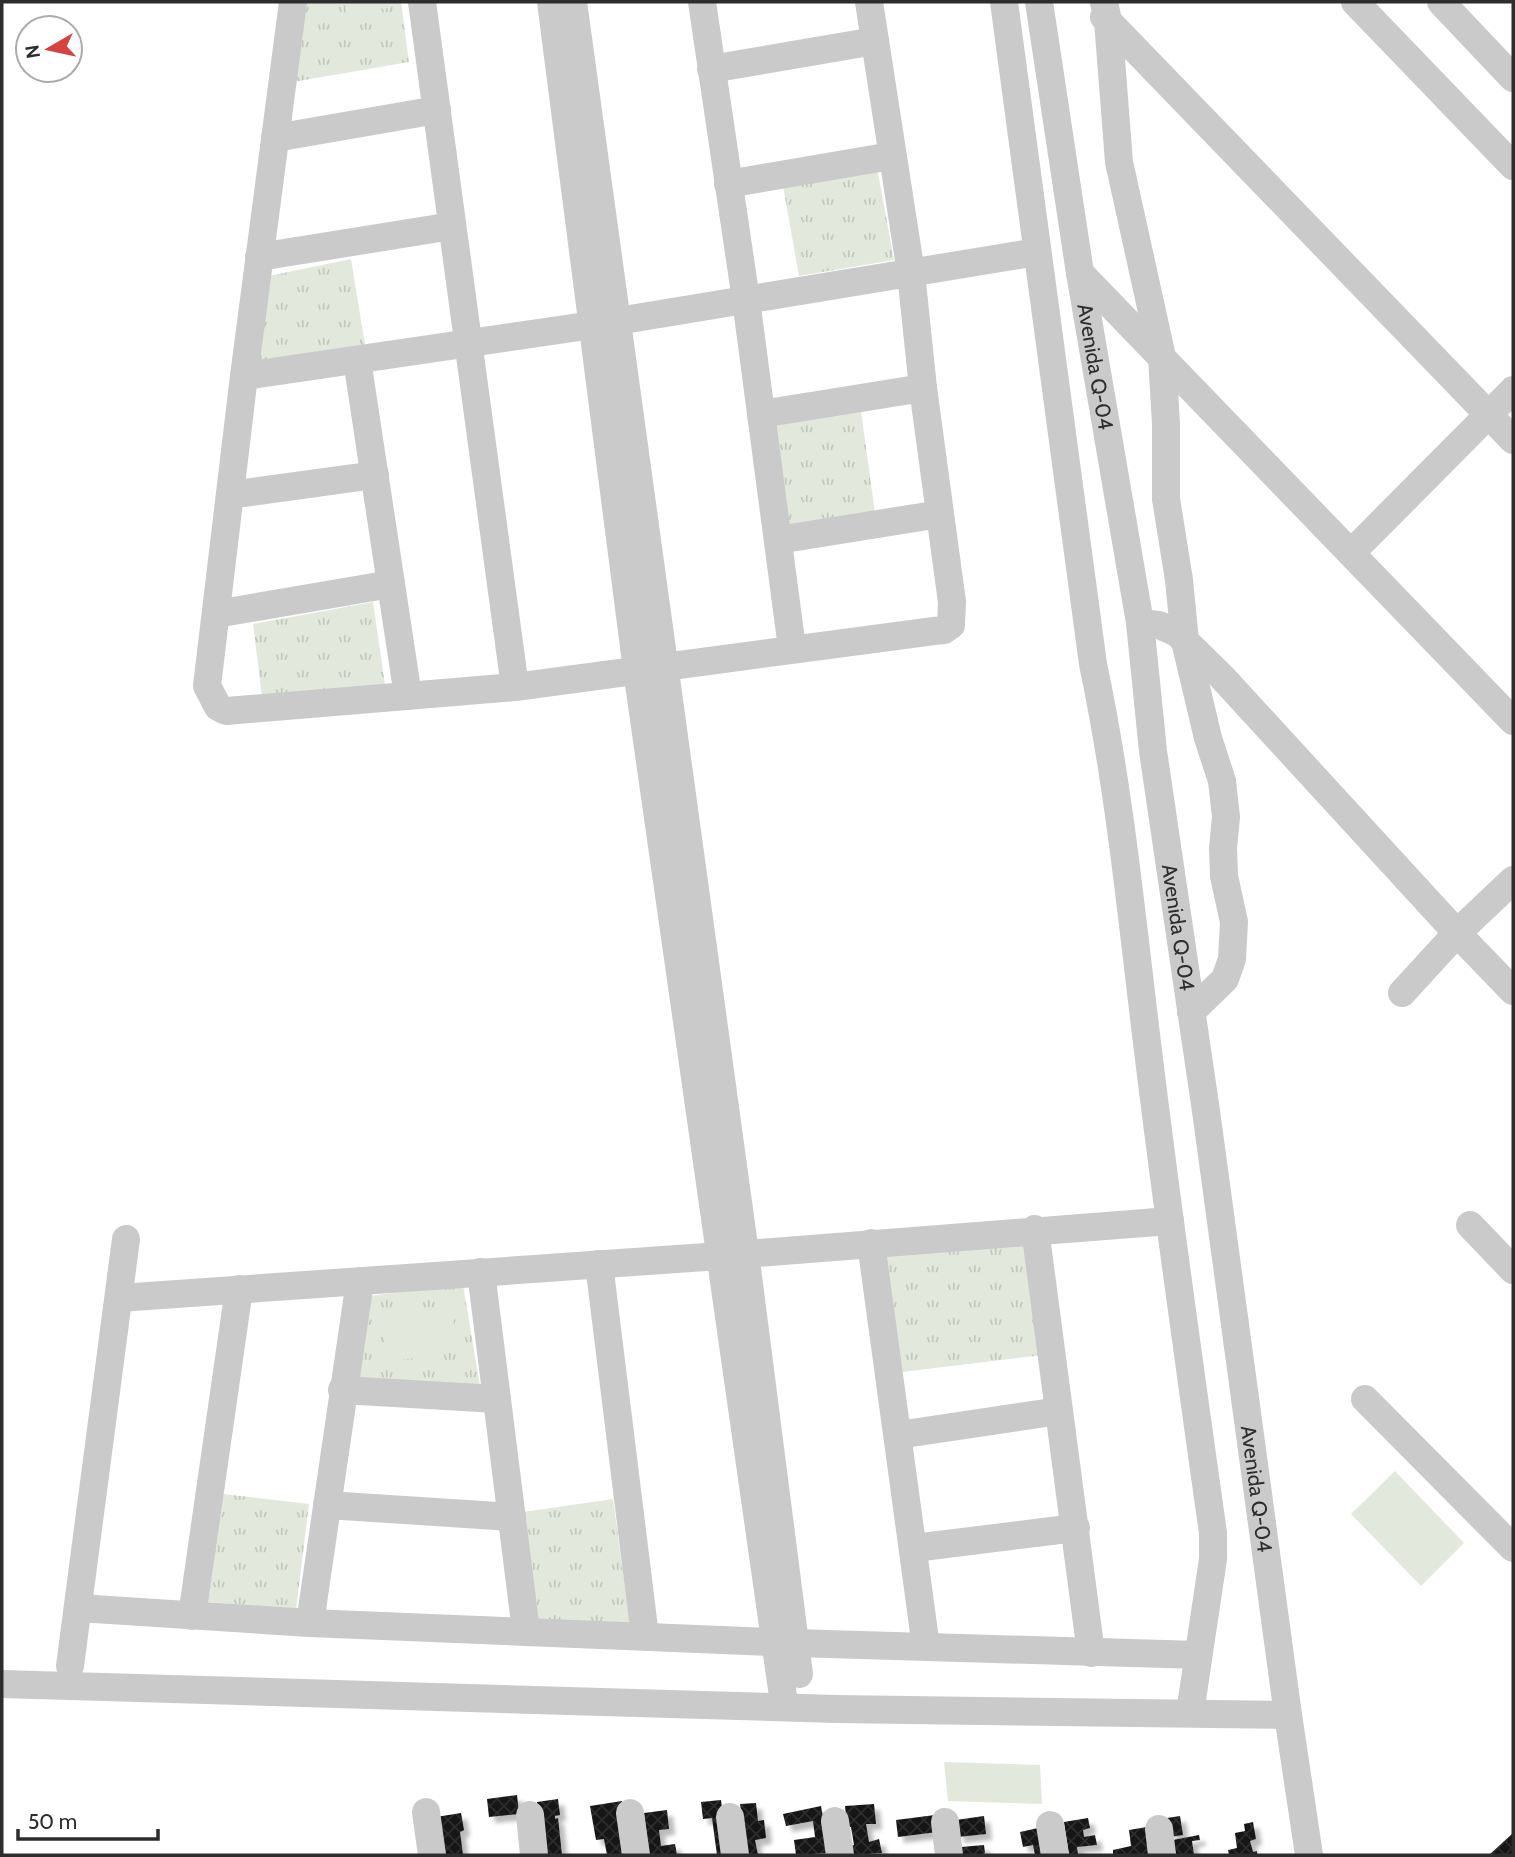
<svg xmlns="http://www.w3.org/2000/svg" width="1515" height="1857" font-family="Cabin,sans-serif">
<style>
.park{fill:url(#park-tufts)}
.pitch{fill:#e2e9dc}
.building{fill:url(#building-cross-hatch);filter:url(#shadow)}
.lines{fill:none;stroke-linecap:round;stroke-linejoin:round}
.minor{stroke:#cacaca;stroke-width:28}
.labels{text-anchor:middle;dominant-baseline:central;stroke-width:7;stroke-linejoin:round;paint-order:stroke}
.street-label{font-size:21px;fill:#2d2d2d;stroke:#fff}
</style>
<defs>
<pattern id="park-tufts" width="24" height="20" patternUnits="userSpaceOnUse" patternTransform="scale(1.75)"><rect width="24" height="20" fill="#e2e9dc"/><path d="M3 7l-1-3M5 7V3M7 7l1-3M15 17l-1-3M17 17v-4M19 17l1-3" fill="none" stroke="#c2c8bd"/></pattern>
<pattern id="building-cross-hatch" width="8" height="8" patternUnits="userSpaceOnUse" patternTransform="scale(1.75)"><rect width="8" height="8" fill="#141414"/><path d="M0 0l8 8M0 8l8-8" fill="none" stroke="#2e2e2e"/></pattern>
<filter id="shadow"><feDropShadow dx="6" dy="6" stdDeviation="2" flood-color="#0004"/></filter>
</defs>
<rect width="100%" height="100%" fill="#fff"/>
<path class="park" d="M303,2H401L409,62L293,82Z
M877,167L894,260L799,276L783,186Z
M351,259L366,351L251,365L264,277Z
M861,411L875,513L786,526L770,426Z
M373,602L386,691L263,705L253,624Z
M1029,1241L1044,1355L902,1372L884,1253Z
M463,1285L480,1386L356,1381L368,1296Z
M223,1494L309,1504L296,1610L208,1602Z
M613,1499L630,1623L537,1621L523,1512Z"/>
<path class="pitch" d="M345,2H388L389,8L346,13Z
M452,1309L457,1352L387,1362L381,1319Z
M1395,1471L1464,1543L1421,1586L1351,1514Z
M944,1762L1040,1765L1042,1804L948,1801Z"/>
<path class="building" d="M517,1795L519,1814L489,1817L487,1799Z
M558,1799L560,1815L555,1816V1819L558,1818L562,1855H544L537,1802Z
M721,1800L723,1817L729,1855H717L712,1818L703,1819L701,1802Z
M622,1801L630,1855H607L604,1839L596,1840L590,1806Z
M756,1803L758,1821L764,1820L766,1838L755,1840L758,1855H747L740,1804Z
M874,1804L876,1824H866L869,1842L879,1839L882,1853L852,1855L850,1846L854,1845L851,1827H847L845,1806Z
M821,1806L829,1853L796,1855L794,1840L815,1837L813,1821L786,1826L783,1814Z
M667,1810L669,1829L659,1830L661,1846L675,1844L677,1855H649L644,1813Z
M461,1813L464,1830L460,1832L463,1855H443L436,1817Z
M935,1815L937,1832L898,1837L896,1820Z
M984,1816L986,1834L958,1837L956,1820Z
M1180,1816L1183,1835L1170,1837L1167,1818Z
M1088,1818L1090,1828L1083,1830L1084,1837L1095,1835L1097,1845L1077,1847L1078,1855H1069L1064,1822Z
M1253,1822L1256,1839L1250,1841L1253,1852L1257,1851V1855H1229L1228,1850L1237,1848L1235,1833L1245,1831L1244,1824Z
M1147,1827L1152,1855H1113V1850L1131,1846L1129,1830Z
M1038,1828L1043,1855H1035L1033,1845L1023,1847L1020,1832Z
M1513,1833V1855H1489Z
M1199,1835L1200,1840L1192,1841L1194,1855H1176L1173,1840Z
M984,1845L985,1853L981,1855H962L961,1847Z"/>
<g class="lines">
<g class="minor">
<path d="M293,2L244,376L207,686L218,707L226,711L515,687L934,631L944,630L951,625L952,602L923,388L911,273L869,2"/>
<path d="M422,2L515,687"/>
<path d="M551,2L637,670L783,1696"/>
<path d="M573,2L745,1253L799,1674"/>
<path d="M702,2L746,300L792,648"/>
<path d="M1004,2L1093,664C1121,796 1133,932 1150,1067C1169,1222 1191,1377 1213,1533V1559L1191,1706"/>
<path id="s1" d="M1039,2L1080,273L1140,623L1153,751L1206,1111L1288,1715L1309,1855"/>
<path d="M1104,2L1108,21L1119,162L1162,357L1166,424V499L1179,580L1185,641L1208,738L1222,781L1226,817L1223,848L1224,876L1234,922L1232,959L1225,979L1191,1012"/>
<path d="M1355,2L1513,166"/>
<path d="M1441,2L1513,78"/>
<path d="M1104,17L1513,440"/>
<path d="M711,69L875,41"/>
<path d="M275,138L437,110"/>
<path d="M728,184L891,156"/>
<path d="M259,257L452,226"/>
<path d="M1080,273L1513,721"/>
<path d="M357,360L408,696"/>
<path d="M244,376L593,325L1037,252"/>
<path d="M761,414L923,388"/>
<path d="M230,495L375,475"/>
<path d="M778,540L940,514"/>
<path d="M1351,553L1513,390"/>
<path d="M216,614L391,584"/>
<path d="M1140,623L1159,625L1177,633L1222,677L1457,933L1513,991"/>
<path d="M1402,993L1457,933L1513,880"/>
<path d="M1470,1225L1513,1270"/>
<path d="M1035,1229L1091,1653"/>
<path d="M871,1243L926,1647"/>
<path d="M599,1264L645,1636"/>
<path d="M481,1272L526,1631"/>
<path d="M119,1298L720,1256L1170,1221"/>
<path d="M342,1390L497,1399"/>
<path d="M1365,1399L1513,1548"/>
<path d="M898,1435L1059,1411"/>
<path d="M327,1505L512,1517"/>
<path d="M914,1548L1076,1528"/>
<path d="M79,1608L310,1623L795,1643L1198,1655"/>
<path d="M192,1616L239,1289"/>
<path d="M310,1623L360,1281"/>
<path d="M70,1666L126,1239"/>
<path d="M2,1684L836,1709L1288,1715"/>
<path d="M426,1812L432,1855"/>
<path d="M630,1813L636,1855"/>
<path d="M530,1815L534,1855"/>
<path d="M730,1817L735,1855"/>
<path d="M835,1821L840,1855"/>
<path d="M945,1822L949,1855"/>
<path d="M1050,1825L1055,1855"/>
<path d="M1159,1829L1162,1855"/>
</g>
</g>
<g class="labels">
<g class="street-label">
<text stroke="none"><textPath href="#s1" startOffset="369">Avenida Q-04</textPath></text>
<text stroke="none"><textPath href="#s1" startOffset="936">Avenida Q-04</textPath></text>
<text stroke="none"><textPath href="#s1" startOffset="1503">Avenida Q-04</textPath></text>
</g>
</g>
<rect width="1515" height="1857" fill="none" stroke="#2d2d2d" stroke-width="7"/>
<g transform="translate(49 49) rotate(261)"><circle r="33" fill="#ffffff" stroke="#ababab" stroke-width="2"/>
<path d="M0-5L12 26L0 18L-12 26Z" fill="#d44340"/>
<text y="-10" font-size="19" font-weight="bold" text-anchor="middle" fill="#2d2d2d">N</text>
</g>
<path d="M18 1829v10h140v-10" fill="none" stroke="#2d2d2d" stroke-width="3.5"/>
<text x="28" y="1829" font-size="21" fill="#2d2d2d" stroke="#ffffff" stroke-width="5" paint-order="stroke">50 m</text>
</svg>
